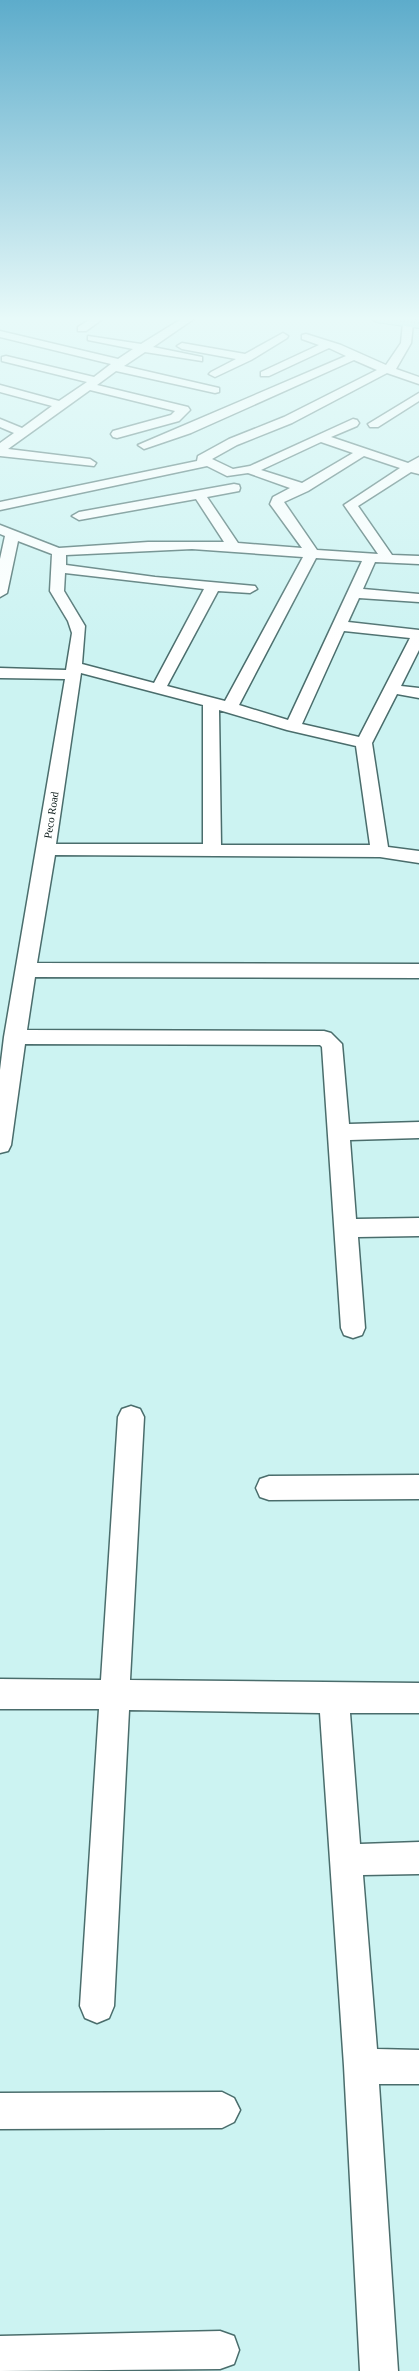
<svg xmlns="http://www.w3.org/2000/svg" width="419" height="2371" font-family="Georgia,serif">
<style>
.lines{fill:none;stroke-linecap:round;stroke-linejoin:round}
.minor-casing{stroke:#4a6d6c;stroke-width:3}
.major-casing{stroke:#3a9391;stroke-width:2}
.minor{fill:#fff;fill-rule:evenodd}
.major{fill:#98e5e3;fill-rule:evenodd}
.rail{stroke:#465c5b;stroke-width:2;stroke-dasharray:1 2.5;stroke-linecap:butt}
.labels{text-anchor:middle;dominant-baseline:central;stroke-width:4;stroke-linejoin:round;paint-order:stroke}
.far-street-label{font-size:11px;fill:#0d1c1b;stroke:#fff}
</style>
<rect width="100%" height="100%" fill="#ccf3f2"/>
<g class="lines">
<defs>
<path id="minor" d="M92,318H104L86,331H78V327Z
M183,318H195L153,347L202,357V361L145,352L124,366L219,388V392L215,393L116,371L97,385L188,407L190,410L179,421L117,438L113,437L111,434L113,431L171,415L175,411L90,390L8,449L90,459L96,463L94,466L0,456V443L14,433L0,427V419L22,428L52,406L0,392V385L59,401L87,382L2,361V357L6,356L94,377L111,364L0,337V331L118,359L133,349L88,340V336L141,344Z
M408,320L413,323L411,343L396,369L419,377V384L387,373L292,423L237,445L212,459L233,469L250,466L353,419L357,420L359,423L357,426L331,437L408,463L419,457V474L411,472L358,506L392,555L419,556V564L375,562L363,589L419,594V602L359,598L348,622L419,630V650L401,686L419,688V698L397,694L372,743L388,847L419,851V863L380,857L55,855L37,963L419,964V978L35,977L27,1030L324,1031L331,1033L342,1044L349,1124L419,1122V1138L350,1140L356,1219L419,1218V1236L358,1237L365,1328L362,1335L353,1338L344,1335L341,1328L322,1047L320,1045L25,1044L11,1145L8,1151L0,1153V1070L4,1037L65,679L0,678V668L66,670L72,633L68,621L50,591L52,554L18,541L7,593L0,597V559L5,536L0,534V525L59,548L148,542H224L196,499L79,520L72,516L79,512L234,484L239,485L240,488L239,491L207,497L238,543L302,548L270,504L273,497L290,488L248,473L227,476L207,466L0,510V502L197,461L198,456L229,439L284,417L377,370L354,360L191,433L144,449L138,445L346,356L329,348L269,376H261V372L319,345L302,339V335L306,334L341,345L386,365L401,343L403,323ZM321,442L353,453L302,483L261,470ZM364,456L400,468L344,505L378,554L317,550L284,502L308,491ZM192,549L303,557L225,701L167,686L218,591L250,593L257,589L255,586L155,577L66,565V555ZM316,558L362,561L288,720L239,705ZM65,573L204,589L154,683L82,664L85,626L64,591ZM344,631L410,638L359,737L302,724ZM81,673L203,705V844H56ZM219,710L287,730L356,746L370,845H221Z
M283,333L288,336L287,338L251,360L215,377L209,374L211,372L236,359L182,349L177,346L182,343L245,354Z
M419,393V401L378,427H370L368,424Z
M131,1406L140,1409L144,1417L130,1680L419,1683V1713H350L360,1844L419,1842V1874L363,1875L377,2049L419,2050V2084H379L398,2371H360L344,2066L320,1713L129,1710L114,2006L109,2018L97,2023L85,2018L80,2006L99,1709H0V1679L101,1680L118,1417L122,1409Z
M419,1475V1499L269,1500L260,1497L256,1488L260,1479L269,1476Z
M222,2092L234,2098L240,2110L234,2122L222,2128L0,2129V2093Z
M220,2331L234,2336L239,2350L234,2364L220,2369L0,2371V2336Z"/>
<path id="major" d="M370,318L419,320V328L376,322Z"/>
</defs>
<use href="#minor" class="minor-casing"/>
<use href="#major" class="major-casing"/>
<use href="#minor" class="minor"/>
<use href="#major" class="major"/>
<path class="rail" d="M383,318L419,323"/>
</g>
<linearGradient id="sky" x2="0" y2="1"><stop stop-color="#5daccb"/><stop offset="0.49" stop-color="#e8faf9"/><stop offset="1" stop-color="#e8faf9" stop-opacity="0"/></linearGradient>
<rect width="419" height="650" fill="url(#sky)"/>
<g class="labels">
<g class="far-street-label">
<text transform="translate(51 815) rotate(-81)">Peco Road</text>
</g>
</g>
</svg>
